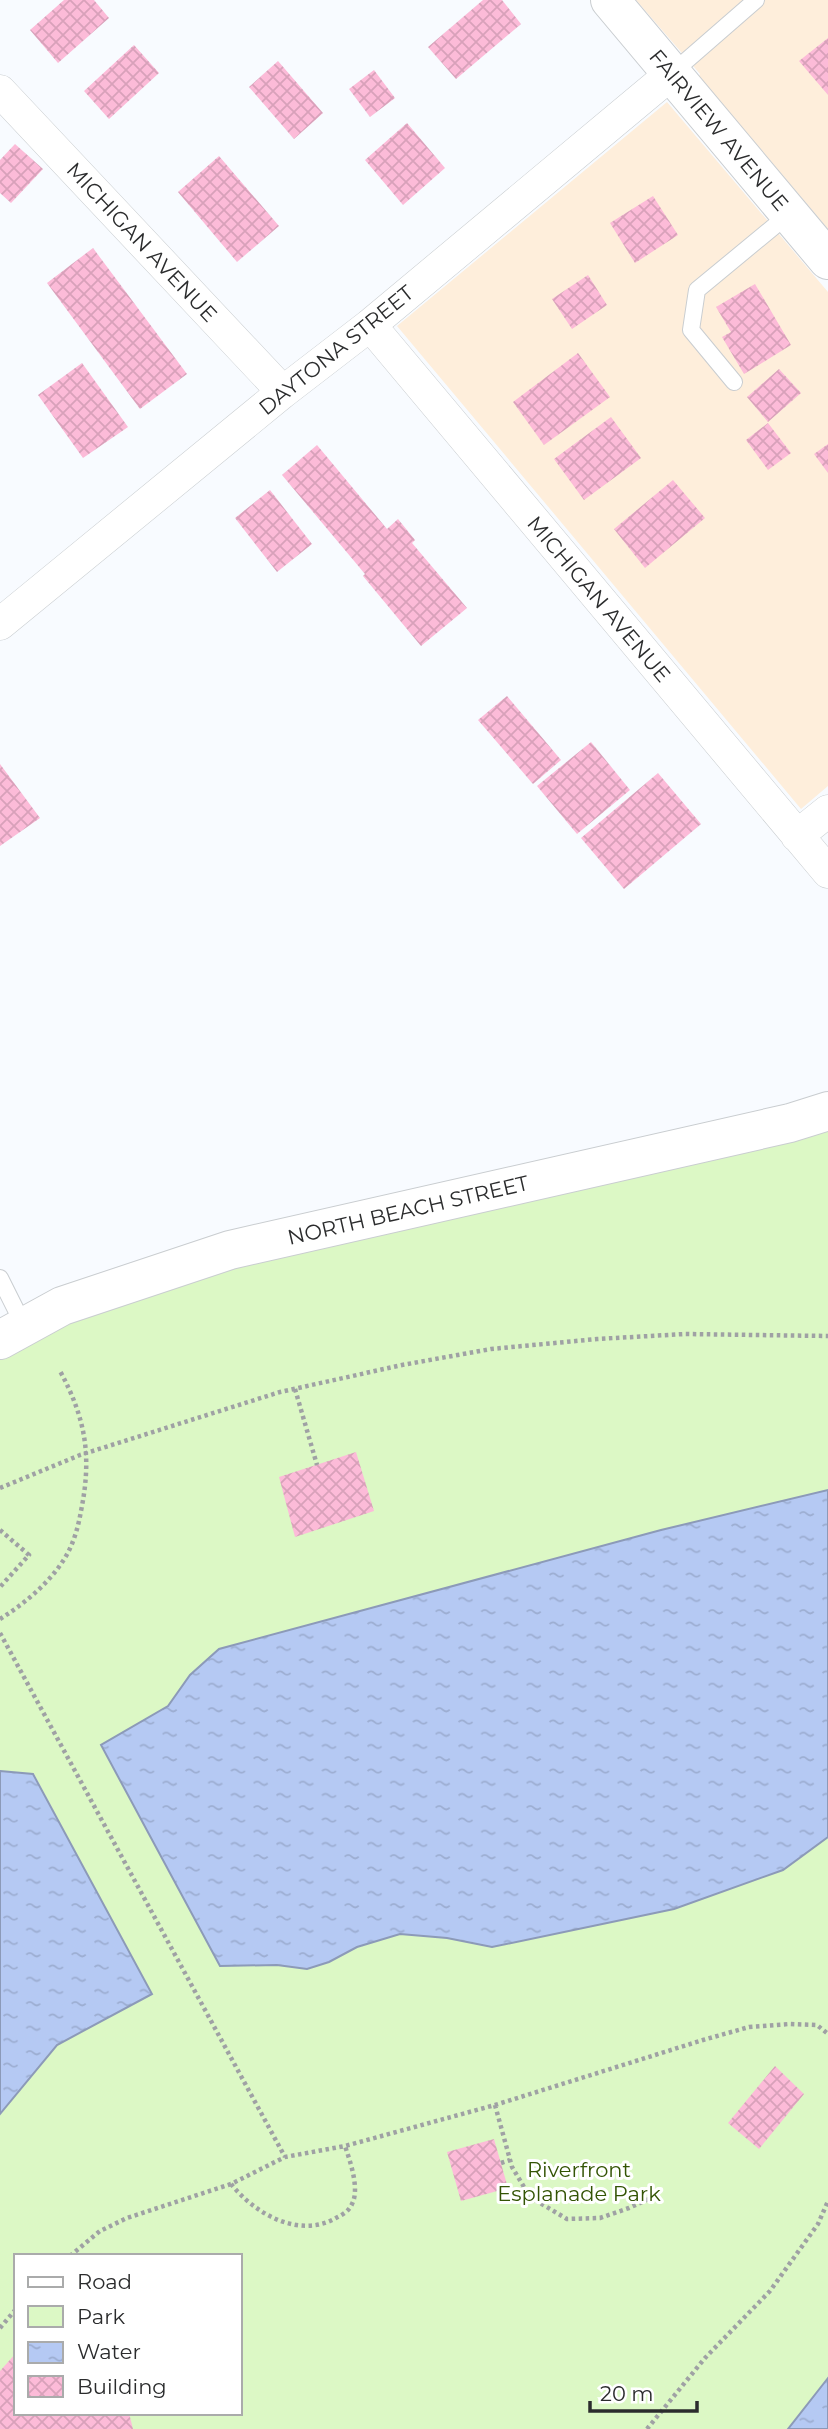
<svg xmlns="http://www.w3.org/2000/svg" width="828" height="2429" font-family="Montserrat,sans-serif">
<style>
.commercial{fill:#feeedb}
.park{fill:#dcf8c5;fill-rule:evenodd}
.water{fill:url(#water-ripples);stroke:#8c9ab8;stroke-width:2}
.building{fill:url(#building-cross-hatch)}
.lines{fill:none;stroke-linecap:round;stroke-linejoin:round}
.service-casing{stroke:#c9cdd0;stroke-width:18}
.minor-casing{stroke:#c9cdd0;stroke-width:33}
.tertiary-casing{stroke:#c9cdd0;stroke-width:40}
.secondary-casing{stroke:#c9cdd0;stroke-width:40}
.path{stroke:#9fa1a4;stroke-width:4.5;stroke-dasharray:3.5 3.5;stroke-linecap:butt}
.service{stroke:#fff;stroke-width:16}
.minor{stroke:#fff;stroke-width:32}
.tertiary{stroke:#fff;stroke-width:38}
.secondary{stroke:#fff;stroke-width:38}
.labels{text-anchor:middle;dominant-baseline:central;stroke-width:6;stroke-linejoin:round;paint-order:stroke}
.street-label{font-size:21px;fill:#2b2c2d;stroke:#fff}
.park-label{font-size:21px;fill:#335404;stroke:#fff}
</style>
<defs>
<pattern id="water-ripples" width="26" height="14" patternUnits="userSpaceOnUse" patternTransform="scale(1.75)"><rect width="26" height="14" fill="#b5c9f3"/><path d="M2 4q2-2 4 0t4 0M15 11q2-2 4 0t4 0" fill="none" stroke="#9cadd1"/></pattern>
<pattern id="building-cross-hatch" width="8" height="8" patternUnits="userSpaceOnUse" patternTransform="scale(1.75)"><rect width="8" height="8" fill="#fcbbd8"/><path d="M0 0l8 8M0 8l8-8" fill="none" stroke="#d8a1ba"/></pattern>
</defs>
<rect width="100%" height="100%" fill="#f8fbff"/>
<path class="commercial" d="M636,0H828V229L699,76L700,74Z
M667,102L828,292V786L801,809L397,326Z"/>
<path class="park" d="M828,1111V1490L661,1530L219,1649L190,1675L168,1706L101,1746L220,1966L277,1965L307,1969L329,1962L357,1947L400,1934L447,1938L492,1947L674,1909L783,1870L828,1837V2378L788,2429H0V2114L57,2045L151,1994L34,1774L0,1771V1340L62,1306ZM16,2256H240V2413H16Z"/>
<path class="water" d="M828,1490V1837L783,1870L674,1909L492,1947L447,1938L400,1934L357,1947L329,1962L307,1969L277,1965L220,1966L101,1745L168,1706L190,1675L219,1649L661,1530Z
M0,1771L33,1774L152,1994L57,2045L0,2114Z
M828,2378V2429H788Z"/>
<path class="building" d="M64,0H94L109,18L58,63L30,30Z
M483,0H502L521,24L456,79L428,47Z
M828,38V95L799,61Z
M134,45L159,73L109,119L84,91Z
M278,61L323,113L294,139L249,87Z
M374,70L395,98L370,117L349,89Z
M407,123L445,168L403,205L365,160Z
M15,144L43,169L11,203L0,193V160Z
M219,156L279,226L237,262L178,192Z
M653,196L678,235L635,263L610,223Z
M93,248L187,374L140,409L47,283Z
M588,275L607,305L572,329L552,299Z
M755,284L791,345L744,374L722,337L731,332L716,307Z
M578,353L610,397L544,445L513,402Z
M82,363L128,427L83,458L38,395Z
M779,369L801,393L768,422L747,397Z
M611,417L641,458L584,500L554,459Z
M768,423L791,453L768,470L746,440Z
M828,444V473L814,454Z
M317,445L387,529L398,519L415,540L412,543L467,608L421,646L363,576L365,574L282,475Z
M673,480L705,518L645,568L614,529Z
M270,490L312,544L277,572L235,518Z
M507,696L561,760L533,784L478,720Z
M591,742L630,790L577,834L537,786Z
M0,764L40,818L0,846Z
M658,773L701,824L624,889L581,838Z
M356,1452L374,1511L295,1537L279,1477Z
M775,2066L804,2094L759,2149L728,2123Z
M494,2139L508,2188L461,2201L447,2152Z
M16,2353V2413H129L133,2429H0V2371Z"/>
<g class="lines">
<defs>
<path id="service" d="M671,74L756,0
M734,382L691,330L697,290L789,214
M0,1278L24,1326"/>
<path id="minor" d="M0,91L283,392
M370,325L828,872
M0,624L283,392L370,325L671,74
M797,836L828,811"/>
<path id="tertiary" d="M0,1340L62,1306L230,1250L790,1123L828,1111"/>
<path id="secondary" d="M610,0L828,260"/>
</defs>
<use href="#service" class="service-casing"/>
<use href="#minor" class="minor-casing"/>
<use href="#tertiary" class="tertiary-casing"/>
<use href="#secondary" class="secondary-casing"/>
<path class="path" d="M295,1389L317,1465
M0,1488L80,1455L280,1392L402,1365L491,1349L597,1339L685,1334L828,1336
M0,1530L29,1555L0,1587
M0,1619C24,1604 47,1585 63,1561C73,1546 78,1528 81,1511C92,1457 86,1419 60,1371
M0,1633L285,2157
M495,2105L512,2167L530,2197L567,2219L600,2218L629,2208L657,2195
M501,2163L510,2160
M231,2184C255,2214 299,2239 336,2218C342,2215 349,2211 352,2204C360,2189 350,2161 345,2146
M70,2256L100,2231L127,2218L231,2184L285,2157L345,2146L495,2105L703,2040L749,2027L789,2024L817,2025L828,2034
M0,2328L16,2309
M647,2429L705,2358L770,2291L818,2224L828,2201"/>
<use href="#service" class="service"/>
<use href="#minor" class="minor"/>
<use href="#tertiary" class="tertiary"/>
<use href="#secondary" class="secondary"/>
</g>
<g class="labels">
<g class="street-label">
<text transform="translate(719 130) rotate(50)">FAIRVIEW AVENUE</text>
<text transform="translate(142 242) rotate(47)">MICHIGAN AVENUE</text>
<text transform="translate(336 350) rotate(-39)">DAYTONA STREET</text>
<text transform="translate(599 599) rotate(50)">MICHIGAN AVENUE</text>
<text transform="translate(408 1210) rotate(-13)">NORTH BEACH STREET</text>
</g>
<g class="park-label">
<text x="579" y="2169">Riverfront<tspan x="579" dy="24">Esplanade Park</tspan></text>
</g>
</g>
<rect x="14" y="2254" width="228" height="161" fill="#ffffff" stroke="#aaabab" stroke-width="2"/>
<rect x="28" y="2277" width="35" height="10" fill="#ffffff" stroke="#aaabab" stroke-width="2"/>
<text x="77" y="2289" font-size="21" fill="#2b2c2d">Road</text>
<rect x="28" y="2306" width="35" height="21" fill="#dcf8c5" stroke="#aaabab" stroke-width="2"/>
<text x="77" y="2324" font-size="21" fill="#2b2c2d">Park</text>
<rect x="28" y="2342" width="35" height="21" fill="url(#water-ripples)" stroke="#aaabab" stroke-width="2"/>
<text x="77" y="2359" font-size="21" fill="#2b2c2d">Water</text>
<rect x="28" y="2376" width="35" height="21" fill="url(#building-cross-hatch)" stroke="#aaabab" stroke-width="2"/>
<text x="77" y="2394" font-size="21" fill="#2b2c2d">Building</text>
<path d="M590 2401v10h107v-10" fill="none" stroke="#2b2c2d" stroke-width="3.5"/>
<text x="600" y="2401" font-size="21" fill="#2b2c2d" stroke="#ffffff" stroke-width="5" paint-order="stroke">20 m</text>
</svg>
